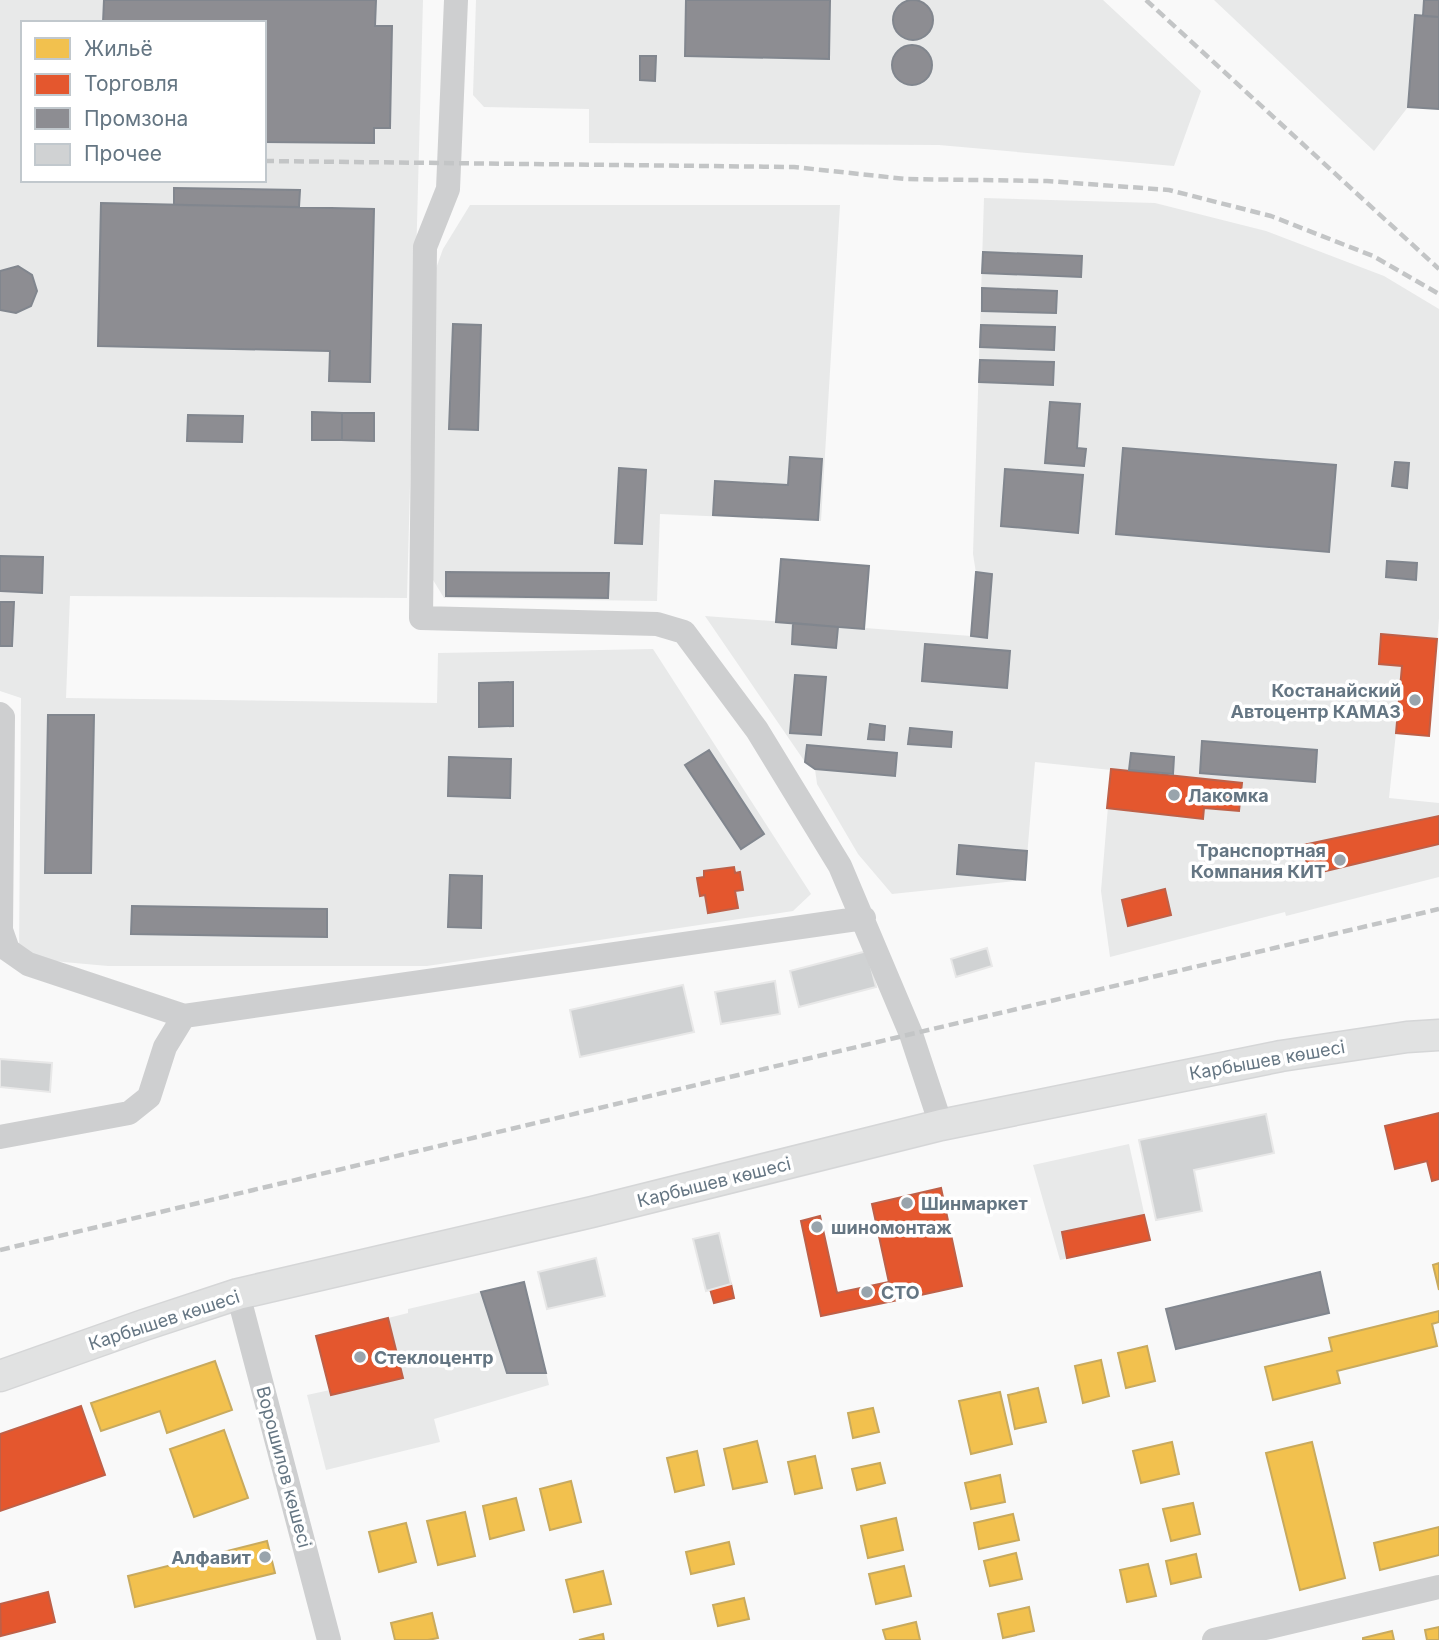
<svg xmlns="http://www.w3.org/2000/svg" width="1439" height="1640" font-family="Inter,sans-serif">
<style>
.built{fill:#e8e9e9;fill-rule:evenodd}
.homes{fill:#f2c14e;stroke:#c8aa5e;stroke-width:2}
.shops{fill:#e4572e;stroke:#be6048;stroke-width:2}
.industry{fill:#8d8d92;stroke:#81868e;stroke-width:2}
.building{fill:#d0d2d3;stroke:#e8e8e8;stroke-width:2}
.lines{fill:none;stroke-linecap:round;stroke-linejoin:round}
.major-casing{stroke:#d5d6d7;stroke-width:33}
.minor{stroke:#cecfd0;stroke-width:24}
.major{stroke:#e1e2e2;stroke-width:30}
.rail{stroke:#c3c5c6;stroke-width:4.5;stroke-dasharray:10 5;stroke-linecap:butt}
.poi-dot{fill:#99a4ac;stroke:#fff;stroke-width:2.5}
.labels{text-anchor:middle;dominant-baseline:central;stroke-width:7;stroke-linejoin:round;paint-order:stroke}
.poi-label{font-size:18px;font-weight:bold;fill:#657683;stroke:#fff;text-anchor:start}
.street-label{font-size:18px;fill:#657683;stroke:#fff}
</style>
<rect width="100%" height="100%" fill="#f9f9f9"/>
<path class="built" d="M0,0H423L407,598L70,596L66,698L437,703L438,653L653,649L811,894L793,911L427,966H108L19,958L21,698L0,691ZM23,23H264V180H23Z
M476,0H1103L1201,91L1174,166L939,145L589,143V109L484,107L473,95Z
M1214,0H1424L1423,16L1415,15L1408,107L1374,151Z
M984,198L1155,203L1266,231L1384,276L1439,309V618L1429,736L1396,733L1389,798L1439,803V877L1286,916L1285,912L1110,957L1101,891L1111,770L1035,762L1025,880L892,894L858,854L817,784L815,769L805,762L705,616L971,636L976,573L973,554Z
M470,205H840L821,521L660,514L657,601L444,598L427,570L434,274L443,249Z
M1129,1144L1150,1240L1060,1260L1033,1165Z
M524,1282L549,1385L434,1419L440,1442L326,1470L307,1395L330,1390L331,1395L402,1378L388,1318L408,1313V1309Z"/>
<path class="homes" d="M1439,1263V1290L1433,1265Z
M1439,1311V1322L1432,1324L1437,1346L1337,1371L1340,1383L1273,1400L1265,1367L1332,1351L1329,1338Z
M1147,1346L1155,1381L1126,1388L1118,1353Z
M1101,1360L1109,1396L1083,1403L1075,1366Z
M215,1361L232,1410L167,1433L160,1411L101,1431L91,1403Z
M1038,1388L1046,1422L1015,1429L1008,1395Z
M1000,1392L1012,1444L971,1454L959,1401Z
M873,1408L879,1432L853,1438L848,1413Z
M224,1430L248,1498L194,1517L170,1449Z
M757,1441L767,1482L733,1489L724,1449Z
M1172,1442L1179,1474L1141,1483L1133,1451Z
M1312,1442L1345,1578L1300,1590L1266,1453Z
M697,1451L704,1485L675,1492L667,1458Z
M815,1456L822,1488L795,1494L788,1462Z
M880,1463L885,1483L857,1490L852,1469Z
M1000,1475L1005,1502L971,1509L965,1483Z
M571,1481L581,1522L550,1530L540,1489Z
M516,1498L524,1530L490,1539L483,1506Z
M1193,1503L1200,1534L1171,1541L1163,1509Z
M465,1512L475,1556L438,1565L427,1521Z
M1013,1514L1019,1540L979,1549L974,1523Z
M896,1518L903,1550L868,1558L861,1526Z
M406,1523L416,1562L379,1572L369,1532Z
M1439,1527V1555L1380,1570L1374,1543Z
M267,1541L275,1573L135,1607L128,1576Z
M729,1542L734,1564L691,1574L686,1552Z
M1016,1553L1022,1579L990,1586L984,1561Z
M1196,1554L1201,1577L1171,1584L1166,1561Z
M1148,1564L1156,1596L1127,1602L1120,1570Z
M904,1566L911,1596L876,1604L869,1574Z
M603,1571L611,1604L574,1612L566,1580Z
M744,1598L749,1619L718,1626L713,1605Z
M1029,1607L1034,1631L1003,1638L998,1614Z
M432,1613L438,1638L428,1640H395L391,1623Z
M916,1622L920,1640H886L883,1630Z
M1439,1627V1640H1427L1425,1630Z
M1392,1631L1394,1640H1363V1638Z
M603,1634L604,1640H579Z"/>
<path class="shops" d="M1381,634L1437,639L1429,736L1396,733L1402,666L1379,664Z
M1111,769L1242,783L1239,811L1204,808L1203,819L1107,808Z
M1439,816V844L1309,875L1303,845Z
M734,867L735,873L740,872L743,890L735,891L738,908L708,913L705,895L700,896L697,878L704,877V871Z
M1165,889L1171,915L1128,926L1122,900Z
M1439,1113V1179L1432,1181L1427,1161L1395,1169L1385,1126Z
M941,1188L962,1286L893,1301L872,1204Z
M1144,1215L1150,1240L1067,1258L1062,1232Z
M820,1216L837,1293L889,1282L893,1301L821,1316L801,1221Z
M731,1284L734,1298L714,1303L710,1289Z
M388,1318L403,1378L331,1395L316,1336Z
M81,1406L105,1475L0,1511V1434Z
M48,1592L55,1622L1,1636L0,1604Z"/>
<path class="industry" d="M893 20a20 20 0 1 1 40 0a20 20 0 1 1-40 0Z
M104,0H376L375,26H392L390,128H374V143L264,142V23H103Z
M686,0H830L829,59L685,56Z
M1424,0H1439V17L1423,16Z
M1415,15L1439,17V109L1408,107Z
M892 65a20 20 0 1 1 40 0a20 20 0 1 1-40 0Z
M640,56H656L655,81L640,80Z
M174,188L300,190L299,207L174,205Z
M101,203L374,209L370,382L329,381L330,351L98,346Z
M983,252L1082,256L1081,277L982,273Z
M18,266L32,275L37,291L31,306L16,313L0,310V271Z
M982,288L1057,291L1056,313L982,311Z
M453,324L481,325L478,430L449,429Z
M981,325L1055,327L1054,350L980,347Z
M980,360L1054,362L1053,385L979,382Z
M1050,402L1080,404L1077,448L1086,449L1084,466L1045,463Z
M312,412L342,413V440H312Z
M342,413H374V441L342,440Z
M188,415L243,416L242,442L187,441Z
M1123,448L1336,465L1329,552L1116,534Z
M790,457L822,459L818,520L713,515L715,481L788,485Z
M1395,462L1409,463L1407,488L1392,486Z
M619,468L646,470L642,544L615,543Z
M1005,469L1083,475L1078,533L1001,526Z
M0,556L43,557L42,593L0,591Z
M781,559L869,566L864,629L776,622Z
M1387,561L1417,563L1416,580L1386,577Z
M446,572L609,573L608,598L446,596Z
M976,572L992,574L987,638L971,636Z
M0,602H14L12,646H0Z
M793,623L838,627L836,648L792,644Z
M925,644L1010,651L1007,688L922,681Z
M795,675L826,677L821,735L790,733Z
M513,682V726L479,727V683Z
M48,715H94L91,873H45Z
M870,724L885,726L884,740L868,739Z
M910,728L952,732L951,747L908,744Z
M1202,741L1317,750L1315,782L1200,773Z
M807,745L897,753L895,776L815,769L805,762Z
M709,750L764,834L741,849L685,765Z
M1131,753L1174,757L1173,774L1129,770Z
M449,757L511,759L510,798L448,796Z
M959,845L1027,851L1025,880L957,874Z
M450,875L482,876L481,928L448,927Z
M132,906L327,909V937L131,934Z
M1320,1272L1329,1313L1176,1349L1166,1309Z
M524,1282L546,1373H507L481,1292Z"/>
<path class="building" d="M987,948L992,966L956,977L951,959Z
M867,951L876,987L799,1007L790,971Z
M775,981L780,1014L721,1024L715,992Z
M683,985L694,1032L580,1057L570,1010Z
M0,1059L52,1063L50,1092L0,1087Z
M1266,1114L1274,1153L1194,1170L1202,1211L1156,1220L1139,1140Z
M719,1233L731,1284L706,1291L693,1239Z
M596,1258L605,1296L547,1309L538,1272Z"/>
<g class="lines">
<defs>
<path id="major" d="M0,1376L144,1325L238,1294L592,1212L941,1125L1281,1056L1407,1037L1439,1035"/>
</defs>
<use href="#major" class="major-casing"/>
<path class="minor" d="M456,0L448,189L425,247L421,618L657,624L684,632L757,730L840,866L911,1034L941,1125
M0,714L3,717L1,930L8,950L28,964L184,1016
M0,1137L129,1113L149,1097L165,1047L184,1016L864,918
M238,1294L329,1640
M1214,1640L1439,1587"/>
<use href="#major" class="major"/>
<path class="rail" d="M1146,0L1439,269
M264,161L794,167L906,179L1047,181L1169,190L1271,216L1373,256L1439,294
M0,1250L1439,909"/>
</g>
<g class="poi-dot">
<circle cx="1415" cy="700" r="7"/>
<circle cx="1174" cy="795" r="7"/>
<circle cx="1340" cy="860" r="7"/>
<circle cx="907" cy="1203" r="7"/>
<circle cx="817" cy="1227" r="7"/>
<circle cx="867" cy="1292" r="7"/>
<circle cx="360" cy="1357" r="7"/>
<circle cx="265" cy="1557" r="7"/>
</g>
<g class="labels">
<g class="poi-label">
<text x="1401" y="690" text-anchor="end">Костанайский<tspan x="1401" dy="21">Автоцентр КАМАЗ</tspan></text>
<text x="1188" y="795">Лакомка</text>
<text x="1326" y="850" text-anchor="end">Транспортная<tspan x="1326" dy="21">Компания КИТ</tspan></text>
<text x="921" y="1203">Шинмаркет</text>
<text x="831" y="1227">шиномонтаж</text>
<text x="881" y="1292">СТО</text>
<text x="374" y="1357">Стеклоцентр</text>
<text x="251" y="1557" text-anchor="end">Алфавит</text>
</g>
<g class="street-label">
<text transform="translate(1267 1060) rotate(-10)">Карбышев көшесі</text>
<text transform="translate(714 1182) rotate(-14)">Карбышев көшесі</text>
<text transform="translate(164 1320) rotate(-18)">Карбышев көшесі</text>
<text transform="translate(284 1467) rotate(75)">Ворошилов көшесі</text>
</g>
</g>
<rect x="21" y="21" width="245" height="161" fill="#ffffff" stroke="#c1c8cd" stroke-width="2"/>
<rect x="35" y="38" width="35" height="21" fill="#f2c14e" stroke="#c1c8cd" stroke-width="2"/>
<text x="84" y="56" font-size="21" fill="#657683">Жильё</text>
<rect x="35" y="74" width="35" height="21" fill="#e4572e" stroke="#c1c8cd" stroke-width="2"/>
<text x="84" y="91" font-size="21" fill="#657683">Торговля</text>
<rect x="35" y="108" width="35" height="21" fill="#8d8d92" stroke="#c1c8cd" stroke-width="2"/>
<text x="84" y="126" font-size="21" fill="#657683">Промзона</text>
<rect x="35" y="144" width="35" height="21" fill="#d0d2d3" stroke="#c1c8cd" stroke-width="2"/>
<text x="84" y="161" font-size="21" fill="#657683">Прочее</text>
</svg>
